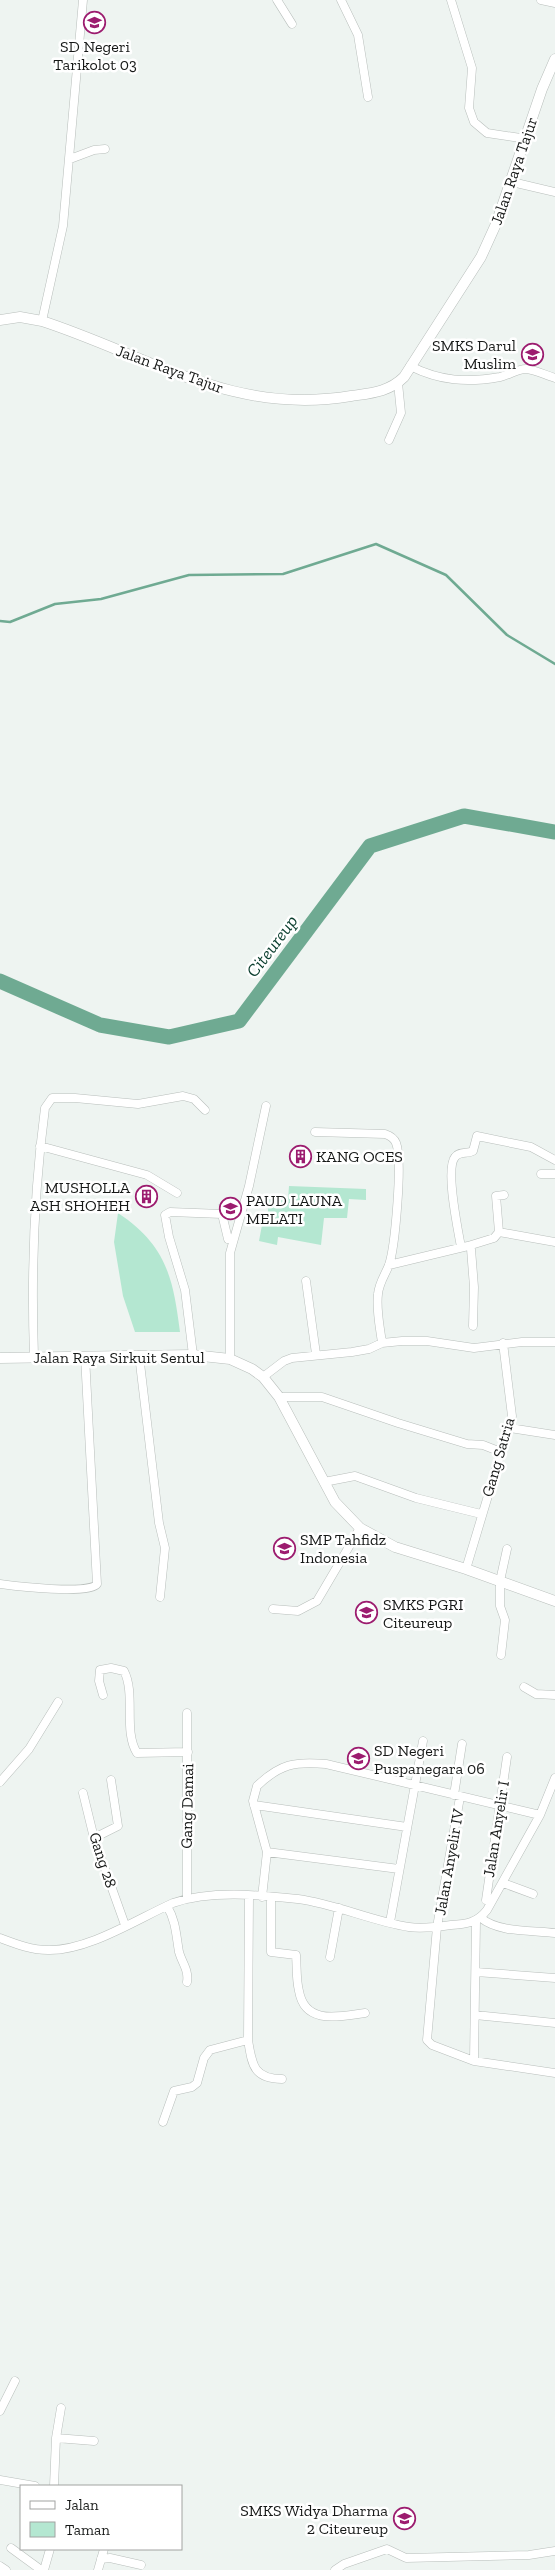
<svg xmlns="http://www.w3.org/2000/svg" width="555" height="2570" font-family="'Zilla Slab',serif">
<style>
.built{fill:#ddece5}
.green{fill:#b4e7d1}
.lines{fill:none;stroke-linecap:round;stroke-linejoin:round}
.stream{stroke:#6faa92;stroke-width:2.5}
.river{stroke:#6faa92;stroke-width:15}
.minor-casing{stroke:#b8bebb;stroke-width:9}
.major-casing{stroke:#b8bebb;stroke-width:11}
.minor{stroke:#fff;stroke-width:8}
.major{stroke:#fff;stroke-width:10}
.labels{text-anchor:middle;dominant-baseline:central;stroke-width:5;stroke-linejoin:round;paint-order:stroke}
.poi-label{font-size:16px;fill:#161817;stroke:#fff;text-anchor:start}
.street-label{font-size:16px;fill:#161817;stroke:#fff}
.water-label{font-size:18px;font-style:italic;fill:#093d2d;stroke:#fff}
</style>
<rect width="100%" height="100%" fill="#eef4f1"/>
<path class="built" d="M235,1202L242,1203L238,1217L221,1213L218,1204L235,1205Z"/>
<path class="green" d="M289,1186L366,1189V1200L349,1199L347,1218H324L321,1245L278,1237L277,1245L259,1241L262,1225L267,1221L269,1199L288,1200Z
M118,1213C166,1245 173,1277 180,1332H135L123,1296L114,1242Z"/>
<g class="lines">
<path class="stream" d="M0,621L10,622L55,604L101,599L189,575L283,574L376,544L446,575L507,635L555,664"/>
<path class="river" d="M0,981L100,1025L169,1037L239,1021L370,846L464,816L555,832"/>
<defs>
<path id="minor" d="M277,0L292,24
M341,0L358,35L368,97
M451,0L472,68L469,108L474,122L487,133L527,139
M541,0L555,3
M70,159L94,150L105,149
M512,182L555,192
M42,321L63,226L83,0
M410,366C440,381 467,383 500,377C509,375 517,369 526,369C536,370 545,375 555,378
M389,440L401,413L398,383
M315,1132L385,1134C391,1136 394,1138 396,1143C403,1160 395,1247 389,1265C385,1275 379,1283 378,1294C376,1310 380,1327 382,1343
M40,1146L147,1175L177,1193
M541,1174H555
M504,1195L496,1196L499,1232L555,1242
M468,1246L494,1238L499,1232
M461,1247C458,1230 445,1169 455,1157C459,1151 468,1154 473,1151L477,1136L531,1147L555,1160
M389,1265L468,1246L471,1249L474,1287L473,1326
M306,1281L316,1354
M139,1355L159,1523L165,1548L160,1597
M193,1355L185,1290L169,1237L165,1215L170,1212L222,1214L228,1239L233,1238
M34,1356C31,1273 34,1191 45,1108L52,1098H75L138,1104L183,1096L194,1099L205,1110
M230,1359V1253L249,1186L266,1106
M263,1377L284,1361L292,1358L352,1352L369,1349L382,1343L402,1341H427L474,1348L522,1342H555
M279,1397H322L398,1423L467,1444L483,1445L501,1452
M510,1428L555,1435
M324,1482L355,1476L416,1498L481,1514
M466,1569L512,1416L503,1343
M0,1584C15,1586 89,1595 97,1584L85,1356
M273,1609L298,1611L317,1601L360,1528
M501,1655L505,1620L500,1606V1581L507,1549
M524,1687L536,1694L555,1695
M103,1695L99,1681L100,1670L111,1668L124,1671C136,1694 123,1731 137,1753L188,1752
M0,1782L29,1749L58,1702
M83,1793L94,1838L125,1925
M454,1795L462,1744
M460,1797L437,1927L427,2040L432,2045L474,2061L555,2073
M254,1805L407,1827
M94,1838L118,1826L111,1780
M399,1869L267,1852L253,1801L257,1786C280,1764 295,1761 326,1764L540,1815
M503,1883L533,1894
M262,1897L267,1852
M271,1897V1952L296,1955C297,1967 296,1979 299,1991C305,2026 341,2016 365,2013
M187,1899V1713
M486,1900L507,1757
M167,1906C176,1921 176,1935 179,1952C182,1963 189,1970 187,1982
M481,1918C499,1933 533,1930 555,1933
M390,1922L423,1741
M0,1938C16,1944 31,1950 48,1950C88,1951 137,1919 173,1903C211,1890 259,1895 298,1899C336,1904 371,1921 409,1927C422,1929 437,1927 451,1925C466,1924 477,1923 487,1910L540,1815L555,1778
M330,1957L339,1908
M476,1972L555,1978
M475,2015L555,2023
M248,2040L249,1897
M474,2061L476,1921
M163,2122L174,2091L192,2087L197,2083L204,2058L210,2050L248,2040C252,2064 253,2079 282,2079
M0,2411L15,2381
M56,2438L61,2408
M0,2480L35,2486
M54,2486L56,2438L94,2441
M11,2548L41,2570
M101,2559L110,2558L141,2565
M0,2566L6,2570
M44,2570L50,2549
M98,2570L104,2549
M335,2570L344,2564L387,2549L406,2558L529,2555L555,2551"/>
<path id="major" d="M0,320L20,317L42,321C149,356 233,416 351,396C371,393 389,392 404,377L481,257L496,224L542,89L555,59
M0,1358L193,1355L230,1359L252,1369L263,1377L279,1397L335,1502L360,1528L395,1547L466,1569L555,1601"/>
</defs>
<use href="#minor" class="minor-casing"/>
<use href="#major" class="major-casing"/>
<use href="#minor" class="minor"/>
<use href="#major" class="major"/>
</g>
<defs>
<symbol id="school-ring" viewBox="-11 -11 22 22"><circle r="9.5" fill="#fff" stroke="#9c1c6f" stroke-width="1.5"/><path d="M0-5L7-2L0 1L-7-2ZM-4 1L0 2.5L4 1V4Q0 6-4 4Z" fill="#9c1c6f"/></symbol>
<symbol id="building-ring" viewBox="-11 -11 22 22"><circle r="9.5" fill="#fff" stroke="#9c1c6f" stroke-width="1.5"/><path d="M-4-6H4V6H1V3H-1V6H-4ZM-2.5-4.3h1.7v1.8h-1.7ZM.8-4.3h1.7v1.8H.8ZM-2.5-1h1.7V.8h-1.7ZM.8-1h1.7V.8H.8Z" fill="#9c1c6f"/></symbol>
</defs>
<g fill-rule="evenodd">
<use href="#school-ring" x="82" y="10" width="25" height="25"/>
<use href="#school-ring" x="520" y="342" width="25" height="25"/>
<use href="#building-ring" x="288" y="1144" width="25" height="25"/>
<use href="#building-ring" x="134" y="1184" width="25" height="25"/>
<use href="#school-ring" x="218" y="1196" width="25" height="25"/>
<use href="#school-ring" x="272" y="1536" width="25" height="25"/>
<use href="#school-ring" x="354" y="1600" width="25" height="25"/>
<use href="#school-ring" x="346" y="1746" width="25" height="25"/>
<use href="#school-ring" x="392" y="2506" width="25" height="25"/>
</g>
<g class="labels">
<g class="poi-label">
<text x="95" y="46" text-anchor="middle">SD Negeri<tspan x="95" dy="18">Tarikolot 03</tspan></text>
<text x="516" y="345" text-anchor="end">SMKS Darul<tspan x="516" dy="18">Muslim</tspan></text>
<text x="316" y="1156">KANG OCES</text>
<text x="130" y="1187" text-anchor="end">MUSHOLLA<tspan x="130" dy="18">ASH SHOHEH</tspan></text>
<text x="246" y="1200">PAUD LAUNA<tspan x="246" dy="18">MELATI</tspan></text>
<text x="300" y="1539">SMP Tahfidz<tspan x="300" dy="18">Indonesia</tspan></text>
<text x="383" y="1604">SMKS PGRI<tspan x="383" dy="18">Citeureup</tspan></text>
<text x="374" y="1750">SD Negeri<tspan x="374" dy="18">Puspanegara 06</tspan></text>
<text x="388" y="2510" text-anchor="end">SMKS Widya Dharma<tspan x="388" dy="18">2 Citeureup</tspan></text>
</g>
<g class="street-label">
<text transform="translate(514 171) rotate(-71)">Jalan Raya Tajur</text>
<text transform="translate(170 369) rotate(20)">Jalan Raya Tajur</text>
<text x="119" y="1357">Jalan Raya Sirkuit Sentul</text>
<text transform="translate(498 1457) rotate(-74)">Gang Satria</text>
<text transform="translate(187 1806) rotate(-89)">Gang Damai</text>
<text transform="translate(496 1829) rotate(-81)">Jalan Anyelir I</text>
<text transform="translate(103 1860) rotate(72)">Gang 28</text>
<text transform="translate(449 1862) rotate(-80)">Jalan Anyelir IV</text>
</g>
<g class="water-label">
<text transform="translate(272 946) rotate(-53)">Citeureup</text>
</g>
</g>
<rect x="20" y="2485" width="162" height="65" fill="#ffffff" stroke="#a2a3a2"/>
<rect x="30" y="2501" width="25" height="8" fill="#ffffff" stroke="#a2a3a2"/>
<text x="65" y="2510" font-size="15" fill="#161817">Jalan</text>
<rect x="30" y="2522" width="25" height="15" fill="#b4e7d1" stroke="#a2a3a2"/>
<text x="65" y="2535" font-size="15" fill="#161817">Taman</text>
</svg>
